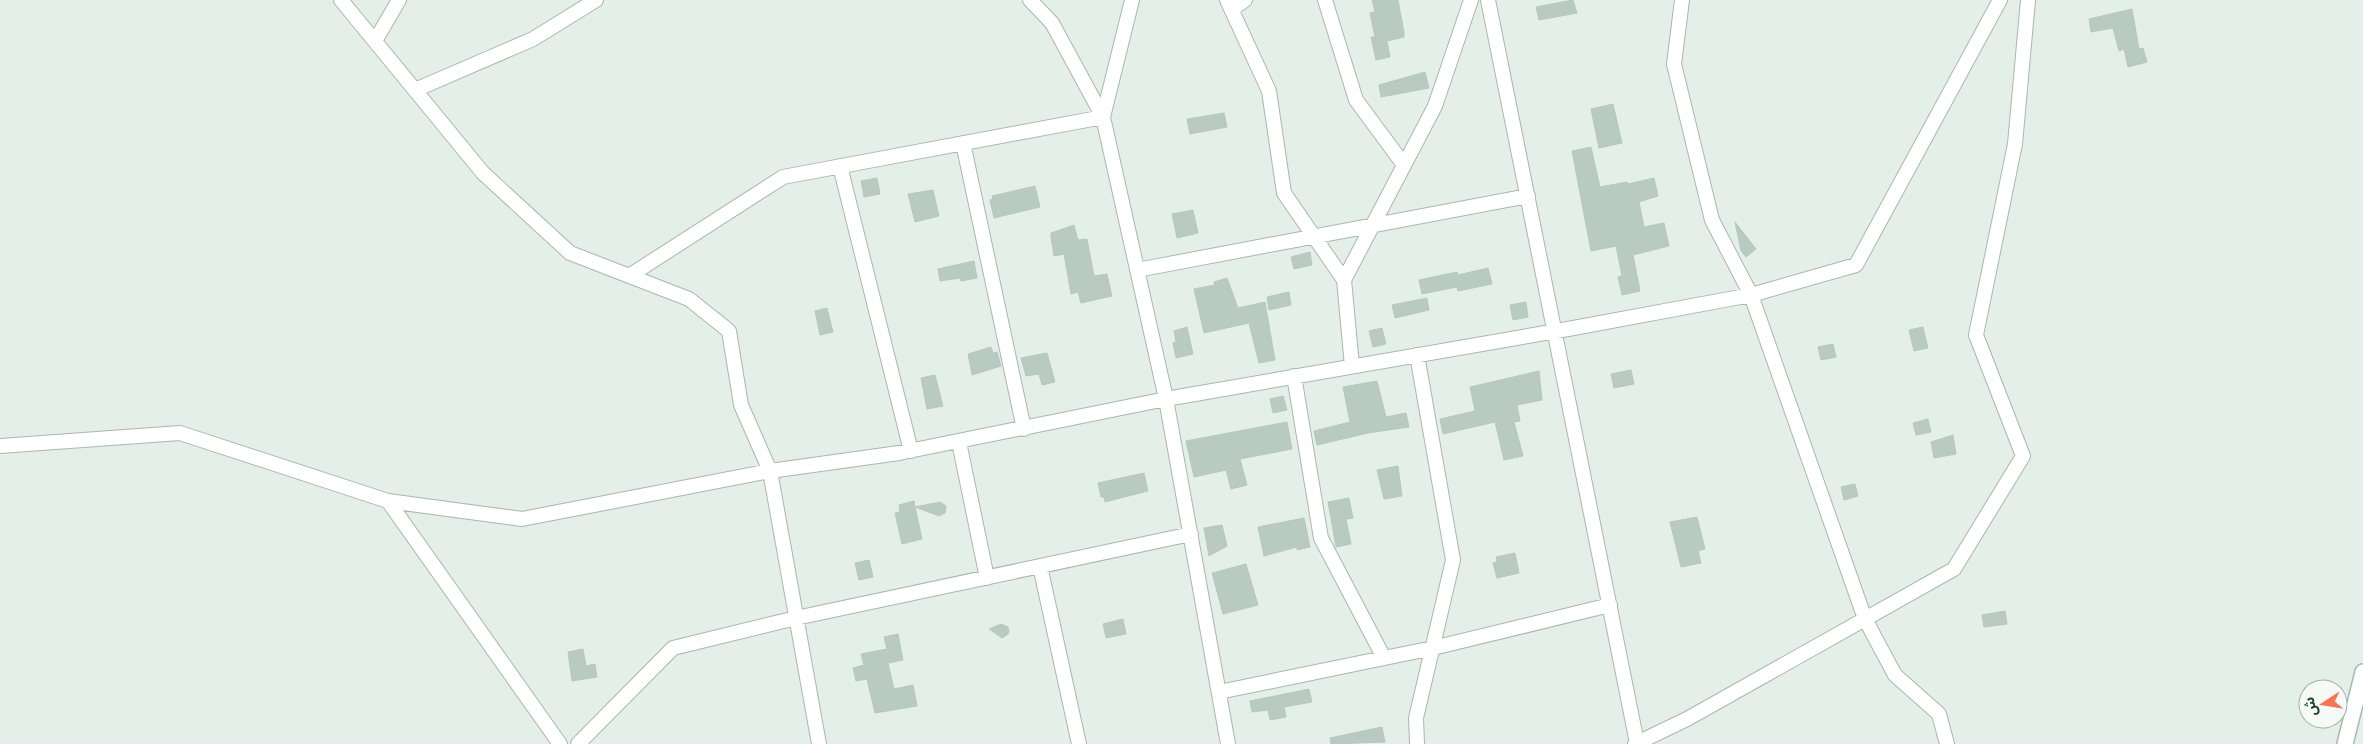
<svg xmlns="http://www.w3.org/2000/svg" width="2363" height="744" font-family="Montserrat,'Noto Sans Arabic',sans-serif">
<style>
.building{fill:#b8cac2;stroke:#b5c9c0}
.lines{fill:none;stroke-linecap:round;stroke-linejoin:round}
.street-casing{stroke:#a6b8b0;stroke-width:16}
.secondary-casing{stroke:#a1bcb1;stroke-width:18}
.street{stroke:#fff;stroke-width:14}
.secondary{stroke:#fff;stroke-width:15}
</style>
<rect width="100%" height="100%" fill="#e4efe9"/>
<path class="building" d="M1372,0H1398L1404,32V37L1387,41L1390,57L1376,60L1371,37H1375L1370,13L1375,12Z
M1573,0L1577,13L1539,20L1536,7Z
M2132,9L2139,49L2143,48L2147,62L2128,67L2124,49L2119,51L2113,28L2091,32L2089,19Z
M1425,72L1429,88L1381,97L1379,85Z
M1613,104L1622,143L1599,148L1591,109Z
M1224,113L1227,127L1190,134L1187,119Z
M1591,147L1600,187L1627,182L1628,184L1654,178L1658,196L1639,202L1644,227L1664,223L1669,246L1633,255L1640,291L1622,295L1618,277L1622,276L1616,246L1591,251L1572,151Z
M877,178L880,194L864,197L861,181Z
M1035,186L1040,207L994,218L990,200L993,199L992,196Z
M933,190L939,216L915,222L908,194Z
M1193,210L1198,233L1177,238L1172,214Z
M1735,222L1756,249L1746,257L1741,251Z
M1074,225L1078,240L1087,239L1094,276L1107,274L1112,296L1081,303L1078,292L1071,294L1064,254L1054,256L1051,237V233Z
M1310,252L1312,265L1294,269L1291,257Z
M974,261L977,278L961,281L960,278L940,281L938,269Z
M1488,268L1492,284L1458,291L1457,287L1422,294L1419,280L1457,272L1458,275Z
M1227,278L1238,308L1265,302L1275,360L1259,363L1249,323L1204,333L1194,289L1215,285L1214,282Z
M1289,292L1291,305L1269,310L1267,297Z
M1427,298L1429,310L1395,318L1392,305Z
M1526,302L1528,317L1513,320L1510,305Z
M827,308L833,332L820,335L815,311Z
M1187,327L1193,354L1176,358L1173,343L1176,342L1174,331Z
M1923,327L1928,348L1914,351L1909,330Z
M1382,328L1386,344L1373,347L1369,331Z
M1833,344L1836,357L1821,360L1818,347Z
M991,347L993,353L997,352L1001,366L972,375L968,354Z
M1047,353L1055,382L1042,385L1039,374L1026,376L1021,358Z
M1631,370L1634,384L1614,388L1611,374Z
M1539,371L1542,400L1517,405L1520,421L1514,422L1523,456L1504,460L1495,422L1443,434L1440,419L1475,411L1470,387Z
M935,375L943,406L927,409L921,378Z
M1377,381L1386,417L1406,413L1409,427L1368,433L1317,445L1314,431L1350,422L1343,387Z
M1283,396L1287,410L1273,413L1270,399Z
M1928,419L1931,432L1916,435L1913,423Z
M1287,422L1292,449L1240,459L1247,485L1231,489L1226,470L1194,477L1186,441Z
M1953,435L1956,454L1934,458L1931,442Z
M1398,466L1402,496L1384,499L1377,470Z
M1144,473L1148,491L1105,502L1104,497H1101L1098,483Z
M1855,484L1858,496L1844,500L1841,487Z
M1349,498L1353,518L1346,519L1351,544L1336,547L1328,502Z
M914,501L915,507L940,502L946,506L945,513L939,516L915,507L922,539L902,544L895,513L900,512L899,505Z
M1697,517L1705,549L1698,551L1701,563L1681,567L1670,522Z
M1304,518L1310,547L1297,550V547L1264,556L1258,527Z
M1222,525L1227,546L1209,556L1204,528Z
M1515,553L1519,573L1497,578L1493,563L1497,562L1496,557Z
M869,560L873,577L859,580L855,563Z
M1246,564L1258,605L1223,614L1212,573Z
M2005,611L2007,624L1984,627L1982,615Z
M1123,619L1126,634L1106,638L1103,624Z
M1001,624L1008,627L1009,631L1008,634L1002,638L989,629Z
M898,634L903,660L888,663L894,689L913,685L917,706L875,713L867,679L856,681L853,668L864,665L861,654L887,649L884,637Z
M583,649L586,666L595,664L597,677L572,681L568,652Z
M1309,689L1312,702L1284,707L1286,717L1270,720L1268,710L1252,712L1250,701Z
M1382,727L1385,742L1331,744L1330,738Z"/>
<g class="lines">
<defs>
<path id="street" d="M341,0L483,173L570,253L689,299L729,331L741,405L770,471L899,453L1166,399L1568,329L1751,295L1712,220L1674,64L1682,0
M1030,0L1052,23L1103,117L1166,399L1228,744
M1227,0L1269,91L1284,193L1344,280
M1325,0L1356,100L1404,165
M1488,0L1637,743
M1232,9L1245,0
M375,41L399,0
M415,90L533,39L596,0
M963,143L1024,429
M840,166L911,451
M1137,270L1528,196
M629,276L783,177L1103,117L1132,0
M1352,366L1344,280L1435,106L1471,0
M1294,376L1321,538L1384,658
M959,442L987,578
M0,446L180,433L388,501L522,519L770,471L819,744
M388,501L560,744
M1040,566L1079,744
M1219,692L1433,648L1610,605
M578,744L673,648L796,618L1191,534
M1417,744L1416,718L1453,560L1417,355
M1635,744L1687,719L1954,569L2023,456L1976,335L2015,144L2028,0
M1947,744L1939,714L1895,675L1865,619L1751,295L1856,265L2000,0"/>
<path id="secondary" d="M2345,744L2363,672"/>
</defs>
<use href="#street" class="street-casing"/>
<use href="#secondary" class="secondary-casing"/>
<use href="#street" class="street"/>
<use href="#secondary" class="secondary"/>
</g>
<g transform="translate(2323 704) rotate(258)"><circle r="24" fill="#f5faf7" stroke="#a0b0ab"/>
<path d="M0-4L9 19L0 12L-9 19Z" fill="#ff7251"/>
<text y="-8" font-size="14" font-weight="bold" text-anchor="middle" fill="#214238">ش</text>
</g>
</svg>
